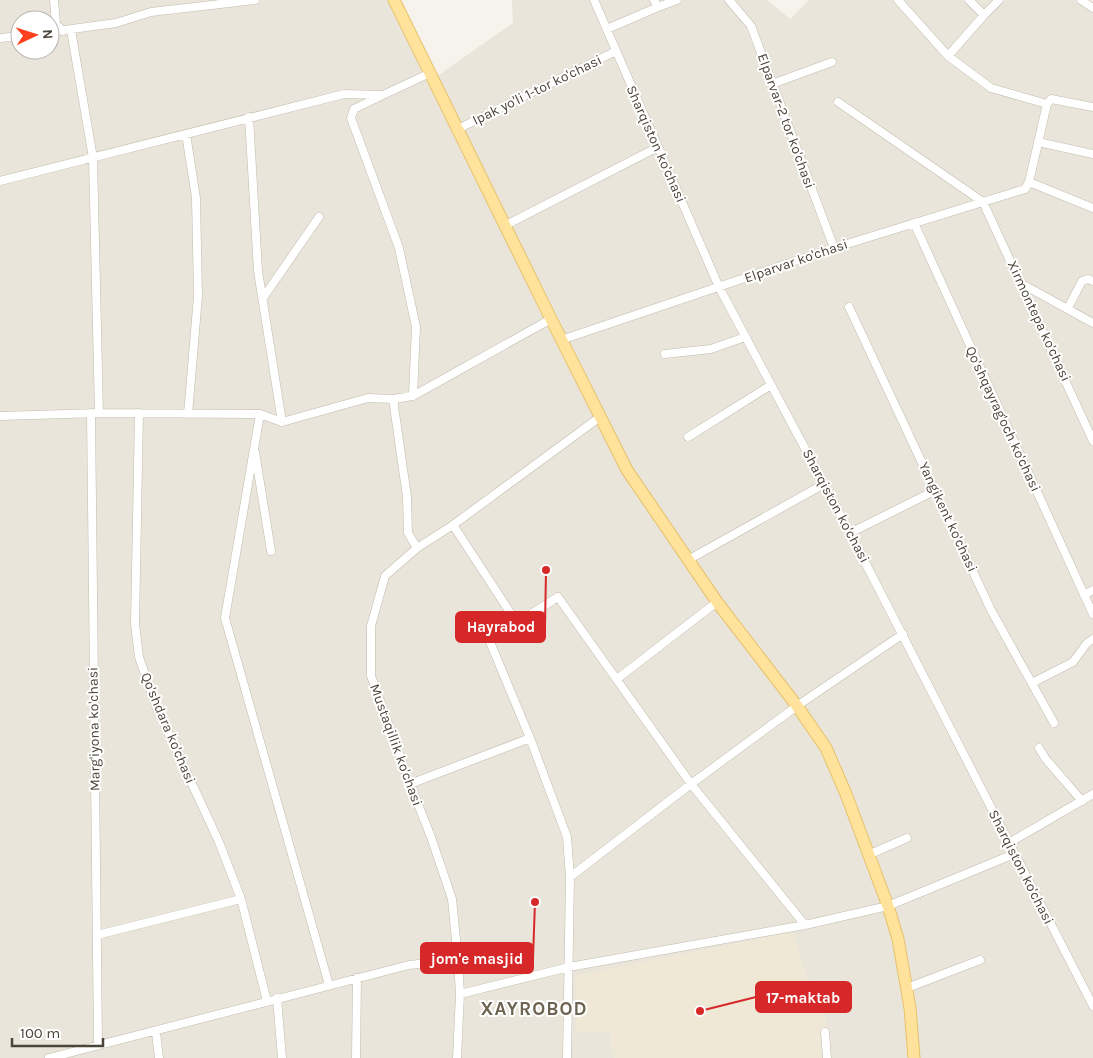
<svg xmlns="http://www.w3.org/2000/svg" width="1093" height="1058" font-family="Karla,sans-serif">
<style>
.residential{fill:#eae5da;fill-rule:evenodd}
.education{fill:#efe8d6}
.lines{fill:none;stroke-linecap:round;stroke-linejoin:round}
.street-casing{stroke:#c2bbae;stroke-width:9}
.primary-casing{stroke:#e6c16a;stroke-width:13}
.street{stroke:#fff;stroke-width:8}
.primary{stroke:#ffe39c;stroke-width:11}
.labels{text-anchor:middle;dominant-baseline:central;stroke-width:4;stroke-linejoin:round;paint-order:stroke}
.street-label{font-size:14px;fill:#4b4439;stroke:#fff}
.district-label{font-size:19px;font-weight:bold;letter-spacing:1px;fill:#6e6250;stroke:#fff}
.leader{fill:none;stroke:#d62828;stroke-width:2}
.callout-dot{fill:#d62828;stroke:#fff;stroke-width:2}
.callout{fill:#d62828;stroke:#d62828;stroke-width:2}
.callout-label{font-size:15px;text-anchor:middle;font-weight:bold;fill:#fff}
</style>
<rect width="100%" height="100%" fill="#f6f3ec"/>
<path class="residential" d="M0,0H396L429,82L513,23L512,0H767L790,19L809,0H1089L1093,3V1058H0ZM20,20H50V50H20Z"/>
<path class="education" d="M793,932L808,981L813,980L817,990L822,989L827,1032L824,1058H614L613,1050H611V1032L576,1031L577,975Z"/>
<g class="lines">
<defs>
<path id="street" d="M54,0L56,24L63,31
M594,0L719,287L850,533L1093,1006
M654,0L658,7L677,0
M729,0L751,26L834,248
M898,0L948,56L991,88L1047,104L1029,182L1093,208
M1081,0L1093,8
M984,15L999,0
M607,29L658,7
M71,30L93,158L99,413
M50,32L116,23L151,12L255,0
M0,38L20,36
M948,56L984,15L969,0
M772,84L832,62
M381,96L354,109L351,118L399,248L416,327L413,396
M838,102L983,202L1093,441
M1047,104L1051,99L1093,107
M249,117L258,271L282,422
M458,129L616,51
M186,134L196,198L198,296L188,414
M1038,142L1093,154
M0,181L344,94L383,95L430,73
M914,223L1093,614
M506,225L658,147
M1022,284L1093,323
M263,298L319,217
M849,307L991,610L1054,723
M1068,308L1082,281L1088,279L1093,281
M561,340L834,248L1025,189L1029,182
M665,354L711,349L745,337
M393,399L407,497L408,533L417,548
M91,413L98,1044
M139,413L135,624L139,657L156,706L219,842L241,899L267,1001
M260,414L225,618L329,985
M0,416L99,413L260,414L282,422L368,398L393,399L413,396L551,319
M688,437L771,385
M255,452L271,551
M453,525L517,623L558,597L691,784L797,706L903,634
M850,533L936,490
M688,560L824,484
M1084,595L1093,590
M517,623L490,642L530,738L567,837L570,877
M617,679L717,602
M1032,683L1073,662L1087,643L1093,639
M1039,748L1045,758L1082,801
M410,784L530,738
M1009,843L1093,794
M868,855L907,838
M97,935L241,899
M907,988L980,960
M460,994L569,967L805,925
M277,998L282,1058
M156,1032L159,1058
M825,1032L827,1058
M49,1058L409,965L458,960
M356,1058L357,978
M457,1058L460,994L458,960L452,899L431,837L410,784L371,676V626L385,576L417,548L453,525L600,417
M567,1058L570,877L691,784L805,925L888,906L1014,854"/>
<path id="primary" d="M394,0L551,319L627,470L717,602L797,706L826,748L846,794L888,906L898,939L910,1008L914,1058"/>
</defs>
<use href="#street" class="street-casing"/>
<use href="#primary" class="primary-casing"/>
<use href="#street" class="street"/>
<use href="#primary" class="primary"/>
</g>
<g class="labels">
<g class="street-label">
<text transform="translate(537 90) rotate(-26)">Ipak yo'li 1-tor ko'chasi</text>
<text transform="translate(786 121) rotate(70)">Elparvar-2 tor ko'chasi</text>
<text transform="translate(656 144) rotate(66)">Sharqiston ko'chasi</text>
<text transform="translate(796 261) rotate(-19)">Elparvar ko'chasi</text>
<text transform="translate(1039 321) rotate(65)">Xirmontepa ko'chasi</text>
<text transform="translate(1003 419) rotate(65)">Qo'shqayrag'och ko'chasi</text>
<text transform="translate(836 506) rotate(62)">Sharqiston ko'chasi</text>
<text transform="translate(948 517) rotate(65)">Yangikent ko'chasi</text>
<text transform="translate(168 728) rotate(67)">Qo'shdara ko'chasi</text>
<text transform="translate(94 729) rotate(-91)">Marg'iyona ko'chasi</text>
<text transform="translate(396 745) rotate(70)">Mustaqillik ko'chasi</text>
<text transform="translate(1021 867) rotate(63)">Sharqiston ko'chasi</text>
</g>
<g class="district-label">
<text x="534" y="1009">XAYROBOD</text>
</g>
</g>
<path class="leader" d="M546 570L545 627M535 902L533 958M700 1011L756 997"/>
<g class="callout-dot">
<circle cx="546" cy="570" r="5"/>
<circle cx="535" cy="902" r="5"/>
<circle cx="700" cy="1011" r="5"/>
</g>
<g class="callout">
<rect x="456" y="612" width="89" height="30" rx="5"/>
<rect x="421" y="943" width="112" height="30" rx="5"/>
<rect x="756" y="982" width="95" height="30" rx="5"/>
</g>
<g class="callout-label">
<text x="501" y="632">Hayrabod</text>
<text x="477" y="964">jom'e masjid</text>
<text x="803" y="1003">17-maktab</text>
</g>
<g transform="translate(35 35) rotate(86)"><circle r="24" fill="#ffffff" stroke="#b7b4b0"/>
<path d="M0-4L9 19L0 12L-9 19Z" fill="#fc3f1d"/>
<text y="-8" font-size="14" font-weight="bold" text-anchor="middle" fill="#4b4439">N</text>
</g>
<path d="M12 1038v8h91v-8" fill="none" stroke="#4b4439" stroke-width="2.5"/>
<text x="20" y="1038" font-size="15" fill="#4b4439" stroke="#ffffff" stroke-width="4" paint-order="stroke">100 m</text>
</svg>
